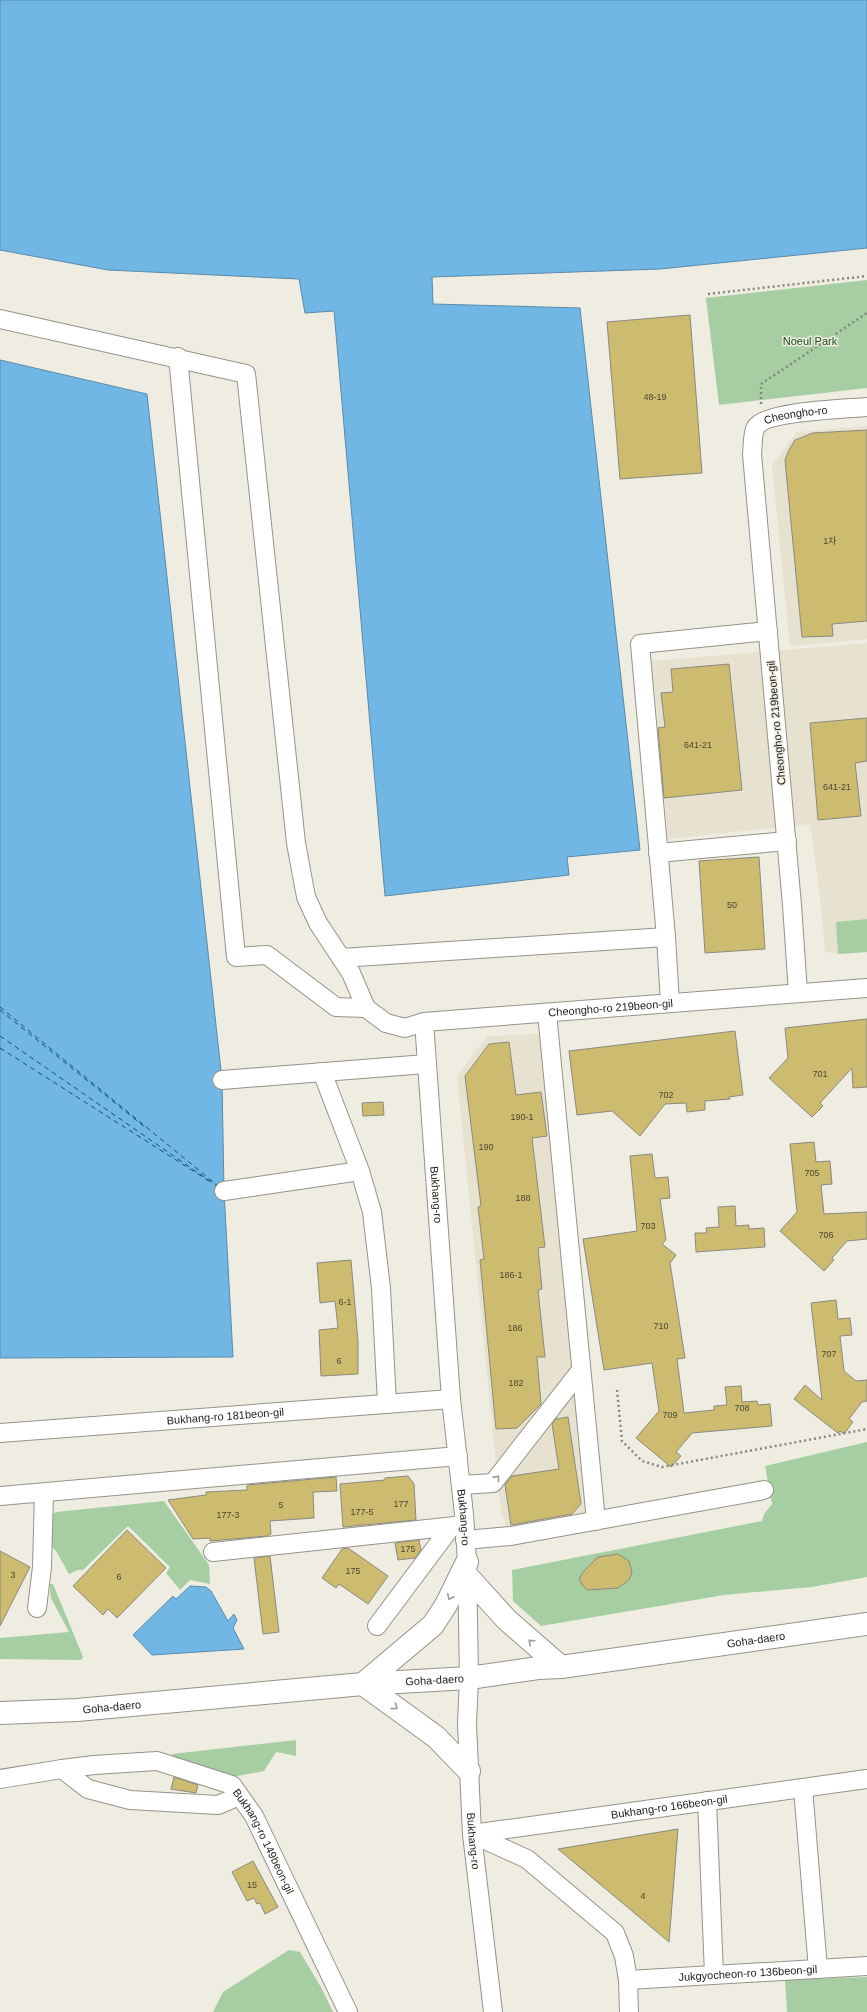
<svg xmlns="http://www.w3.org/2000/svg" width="867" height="2012" font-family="Arial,'Noto Sans KR',sans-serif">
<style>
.built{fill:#e6e2cf}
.green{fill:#a6cea2}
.water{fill:#71b7e6;stroke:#598aa9}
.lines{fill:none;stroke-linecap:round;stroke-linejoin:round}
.ferry{stroke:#194e6e;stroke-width:1;stroke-dasharray:5 4;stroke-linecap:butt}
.building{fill:#cdbb70;stroke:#8b897f}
.minor-casing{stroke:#959388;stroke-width:20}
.major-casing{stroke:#959388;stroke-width:24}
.path{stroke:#87857e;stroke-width:2.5;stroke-dasharray:2 3;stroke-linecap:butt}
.minor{stroke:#fff;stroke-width:18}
.major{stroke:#fff;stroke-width:22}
.oneway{stroke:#9b9b99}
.labels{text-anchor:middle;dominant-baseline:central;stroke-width:3;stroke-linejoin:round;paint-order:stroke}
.number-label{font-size:9px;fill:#4c4731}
.park-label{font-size:11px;fill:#164b13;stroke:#efede2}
.street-label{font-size:11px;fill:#21201c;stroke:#efede2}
</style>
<rect width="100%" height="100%" fill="#efede2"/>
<path class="built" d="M867,426V639L790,646L772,465L797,432Z
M867,643V952L838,954L825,952L820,896L810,824L668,839L652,661Z
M558,1033L604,1511L508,1531L501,1513L457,1076L487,1036Z"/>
<path class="green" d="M867,280V388L719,405L706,298Z
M867,919V952L838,954L836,922Z
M867,1442V1577L812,1587L724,1595L541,1626L513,1601L512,1570L762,1521L764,1514L772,1504L765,1466Z
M164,1501L209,1565L210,1584L190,1580L180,1590L166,1573L170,1567L128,1526L83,1570H78L69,1574L56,1551L48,1543L49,1517L56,1512Z
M49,1584H53L83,1657L81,1660L0,1659V1638L69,1632L51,1598Z
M296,1740V1756L276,1752L264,1771L227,1778L176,1763L172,1754Z
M289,1950L300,1952L322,1989L333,2012H213L223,1992Z
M867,1977V2012H787L785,1980Z"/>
<path class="water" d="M0,0H867V248L660,269L432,277L433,304L580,308L640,850L567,857L569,875L385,896L334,311L305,313L299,279L108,270L0,250Z
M0,360L147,394L222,1080L224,1191L233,1357L0,1358Z
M190,1586L206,1587L211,1591L228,1621L234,1614L237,1620L233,1628L244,1649L152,1655L133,1635L173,1596L176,1599Z"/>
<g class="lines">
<path class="ferry" d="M0,1007L218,1186
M0,1010L146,1128
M0,1036L217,1186
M0,1048L209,1181"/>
</g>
<path class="building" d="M690,315L702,473L620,479L607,322Z
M867,430V621L832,624L833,636L802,637L785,460L789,450L795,440L813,433Z
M729,664L742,790L664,798L658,728L665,727L661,693L673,692L671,669Z
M867,718V761L855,763L861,816L818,820L810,723Z
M759,857L765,949L705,953L699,861Z
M867,1019V1087L853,1088L852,1068L820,1103L823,1106L812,1117L769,1078L788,1058L785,1028Z
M735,1031L743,1095L729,1097L730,1099L705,1101V1110L687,1112L686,1103L665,1104L640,1136L612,1111L577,1115L569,1051Z
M509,1042L516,1095L541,1092L547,1136L532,1138L545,1247L538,1248L542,1289L538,1290L545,1357H537L541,1404L517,1428L496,1429L480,1260L484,1259L478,1207L481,1206L465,1076L489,1044Z
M383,1102L384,1115L363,1116L362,1103Z
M814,1142L816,1162L830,1161L832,1184L821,1185L824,1214L867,1212V1239L847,1241L832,1258L834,1260L824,1271L780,1231L797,1212L790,1144Z
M652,1154L655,1178L668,1177L670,1198L660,1199L666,1240L662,1244L676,1255L670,1263L685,1358L677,1359L684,1413L714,1410V1406L727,1405L725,1387L741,1386L742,1402L757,1401L758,1405L770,1404L772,1426L692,1433L676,1452L681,1456L671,1467L636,1438L659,1411L652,1363L604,1370L583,1239L637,1231L630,1156Z
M735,1206L736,1226L749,1225V1229L764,1228L765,1247L696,1252L695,1233H707L706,1228L719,1227L718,1207Z
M351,1260L358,1341V1374L321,1376L319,1330L338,1328L335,1301L320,1303L317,1263Z
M836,1300L838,1319L850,1318L852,1335L840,1336L844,1371L856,1381L867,1380V1401L862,1402L849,1419L853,1422L844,1434L840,1431L838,1433L794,1399L805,1385L822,1400L811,1303Z
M568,1417L581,1504L572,1514L511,1525L505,1485L512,1476L559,1469L552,1424L556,1419Z
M408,1476L414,1484L416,1520L343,1527L340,1484L385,1480V1478Z
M336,1477L337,1491L313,1492L314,1518L270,1521L271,1534L267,1536L210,1541V1538L193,1539L168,1500L206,1495V1492L247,1490V1485Z
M127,1530L166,1568L117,1618L108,1609L103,1615L73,1586Z
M419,1540L421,1550L415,1558L398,1560L395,1543Z
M348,1548L388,1576L368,1604L339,1584L336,1588L322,1578L342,1549Z
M0,1551L30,1567L0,1626Z
M618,1554L629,1561L632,1572L629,1580L618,1588L587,1590L583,1586L579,1579L583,1572L598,1557Z
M270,1556L279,1632L263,1634L254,1558Z
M174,1777L198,1785L196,1793L171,1789Z
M678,1829L669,1942L558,1849Z
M253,1861L278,1907L265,1914L260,1903L257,1904L254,1898L247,1901L232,1872Z"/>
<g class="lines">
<defs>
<g id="minor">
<path id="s1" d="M0,319L246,374L296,843L306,897L318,923L351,973L366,1008L386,1023L405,1028L424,1022L867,988"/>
<path d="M178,357L236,957L267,955L336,1007L366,1008"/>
<path d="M658,853L787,841"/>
<path d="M341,958L666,937"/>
<path id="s2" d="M798,993L792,905L752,454C753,447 752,433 756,427C766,411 846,409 867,407"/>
<path d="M670,1003L666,937L640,644L768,631"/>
<path d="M547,1013L596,1521"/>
<path id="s3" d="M424,1022L451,1399L464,1514L467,1562L469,1678L467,1724L472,1834L493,2012"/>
<path d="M322,1072L360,1171L372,1212L381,1288L387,1404"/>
<path d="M222,1080L426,1064"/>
<path d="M224,1191L360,1171"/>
<path id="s4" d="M0,1433L451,1399"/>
<path d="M461,1485L493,1483L581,1370"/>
<path d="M0,1496L458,1456"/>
<path d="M465,1540L511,1536L764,1490"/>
<path d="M213,1552L464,1525"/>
<path d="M37,1608L42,1567L44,1493"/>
<path d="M377,1626L451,1527"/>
<path id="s5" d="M62,1769L94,1765L157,1761L232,1785L254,1816L348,2012"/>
<path d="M0,1779L62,1769L88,1789L130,1800L218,1805L239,1796"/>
<path d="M803,1788L818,1969"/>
<path d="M707,1801L714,1975"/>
<path id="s6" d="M472,1834L867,1779"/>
<path d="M472,1834L527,1859L615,1933L624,1956L628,1980L629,2012"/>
<path id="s7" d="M628,1980L867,1966"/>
</g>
<g id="major">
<path d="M467,1562L446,1605L433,1625L363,1684L436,1737L469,1771"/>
<path d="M468,1577L507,1620L561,1667"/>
<path id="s8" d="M0,1713L77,1710L363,1684L469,1678L538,1668L561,1667L867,1624"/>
</g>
</defs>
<use href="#minor" class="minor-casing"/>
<use href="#major" class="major-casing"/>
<path class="path" d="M708,294L867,276
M761,404V384L867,313
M617,1390L622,1441L642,1461L662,1467L867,1429"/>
<use href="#minor" class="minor"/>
<use href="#major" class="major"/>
</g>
<defs><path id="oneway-chevron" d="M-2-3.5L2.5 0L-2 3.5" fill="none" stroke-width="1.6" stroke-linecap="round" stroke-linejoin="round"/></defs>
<g class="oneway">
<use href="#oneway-chevron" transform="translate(497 1478) rotate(-51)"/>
<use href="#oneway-chevron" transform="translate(450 1597) rotate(116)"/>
<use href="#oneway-chevron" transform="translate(531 1642) rotate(-138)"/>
<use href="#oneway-chevron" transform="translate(395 1707) rotate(36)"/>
</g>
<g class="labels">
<g class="number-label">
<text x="655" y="397">48-19</text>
<text x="830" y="541">1차</text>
<text x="698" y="745">641-21</text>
<text x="837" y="787">641-21</text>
<text x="732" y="905">50</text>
<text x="820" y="1074">701</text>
<text x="666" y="1095">702</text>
<text x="522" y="1117">190-1</text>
<text x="486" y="1147">190</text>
<text x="812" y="1173">705</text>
<text x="523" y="1198">188</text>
<text x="648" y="1226">703</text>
<text x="826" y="1235">706</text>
<text x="511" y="1275">186-1</text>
<text x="345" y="1302">6-1</text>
<text x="661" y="1326">710</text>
<text x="515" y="1328">186</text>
<text x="829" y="1354">707</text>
<text x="339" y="1361">6</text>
<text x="516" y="1383">182</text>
<text x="742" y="1408">708</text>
<text x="670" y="1415">709</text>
<text x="401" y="1504">177</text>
<text x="281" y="1505">5</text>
<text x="362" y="1512">177-5</text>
<text x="228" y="1515">177-3</text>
<text x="408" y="1549">175</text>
<text x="353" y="1571">175</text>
<text x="13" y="1575">3</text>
<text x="119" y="1577">6</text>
<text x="252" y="1885">15</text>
<text x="643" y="1896">4</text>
</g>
<g class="park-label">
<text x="810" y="341">Noeul Park</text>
</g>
<g class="street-label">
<text stroke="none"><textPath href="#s2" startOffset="611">Cheongho-ro</textPath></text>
<text transform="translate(776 723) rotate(-95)">Cheongho-ro 219beon-gil</text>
<text stroke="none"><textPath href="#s1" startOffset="1157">Cheongho-ro 219beon-gil</textPath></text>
<text stroke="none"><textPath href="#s3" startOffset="173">Bukhang-ro</textPath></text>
<text stroke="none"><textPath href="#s4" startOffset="226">Bukhang-ro 181beon-gil</textPath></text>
<text stroke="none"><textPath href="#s3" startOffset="497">Bukhang-ro</textPath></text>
<text stroke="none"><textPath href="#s8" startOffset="760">Goha-daero</textPath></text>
<text stroke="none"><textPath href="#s8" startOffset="436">Goha-daero</textPath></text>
<text stroke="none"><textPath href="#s8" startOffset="112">Goha-daero</textPath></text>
<text stroke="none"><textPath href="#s6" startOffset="199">Bukhang-ro 166beon-gil</textPath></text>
<text stroke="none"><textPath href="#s3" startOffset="821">Bukhang-ro</textPath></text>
<text stroke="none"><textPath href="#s5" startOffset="239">Bukhang-ro 149beon-gil</textPath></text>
<text stroke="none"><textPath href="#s7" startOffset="120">Jukgyocheon-ro 136beon-gil</textPath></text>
</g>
</g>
</svg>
